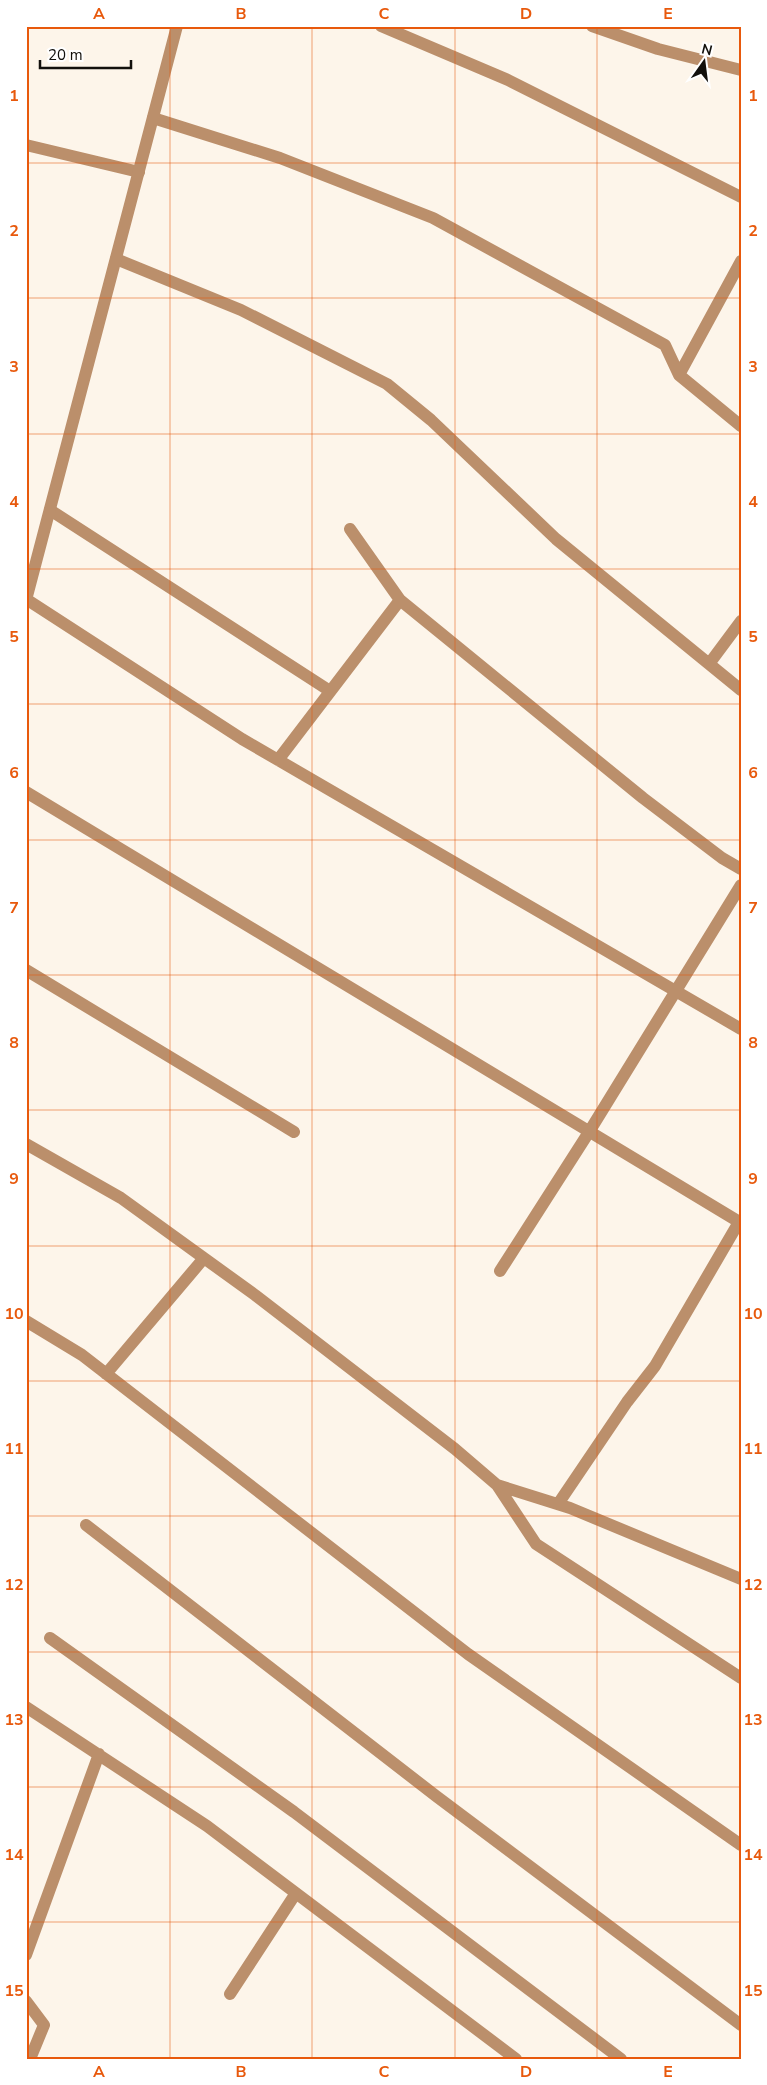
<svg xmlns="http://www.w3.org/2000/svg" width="767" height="2085" font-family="'Nunito Sans',sans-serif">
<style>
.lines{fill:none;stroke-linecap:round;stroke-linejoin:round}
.minor{stroke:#bb8f6b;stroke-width:12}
.tertiary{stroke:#bb8f6b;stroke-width:12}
.grid{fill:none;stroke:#e8590c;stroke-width:1;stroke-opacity:0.55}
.neatline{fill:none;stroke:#e8590c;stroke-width:2}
.grid-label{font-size:16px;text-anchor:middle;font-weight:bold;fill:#e8590c}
</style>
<rect width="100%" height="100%" fill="#fdf5ea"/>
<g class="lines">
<path class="minor" d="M381,26L508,80L741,197
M592,26L658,49L741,70
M153,118L280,158L433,218L665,345L679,375L741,426
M26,145L139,172
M116,259L241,310L387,384L431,420L556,539L741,690
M679,375L741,261
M50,510L330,691
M350,529L400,600L643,798L722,858L741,869
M26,599L242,739L741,1029
M709,664L741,621
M278,760L400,600
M26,792L741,1223
M26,970L294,1132
M26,1144L121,1198L255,1295L455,1449L497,1485L536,1544L741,1678
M500,1271L589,1132L741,885
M26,1321L82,1355L468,1654L741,1845
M106,1374L204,1258
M497,1485L570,1508L741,1579
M558,1504L627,1402L655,1366L739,1222
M86,1525L436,1796L741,2025
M50,1638L294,1812L621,2059
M26,1707L207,1826L516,2059
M26,1955L99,1754
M230,1994L296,1893
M26,2001L44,2025L30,2059"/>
<path class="tertiary" d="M26,600L177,26"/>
</g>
<path class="grid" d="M170,26V2059M312,26V2059M455,26V2059M597,26V2059M26,163H741M26,298H741M26,434H741M26,569H741M26,704H741M26,840H741M26,975H741M26,1110H741M26,1246H741M26,1381H741M26,1516H741M26,1652H741M26,1787H741M26,1922H741"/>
<rect width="767" height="2085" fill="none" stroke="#ffffff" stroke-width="55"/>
<g transform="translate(704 62) rotate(14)" stroke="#ffffff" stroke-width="4" paint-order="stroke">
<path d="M0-4L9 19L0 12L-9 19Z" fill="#12100c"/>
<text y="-8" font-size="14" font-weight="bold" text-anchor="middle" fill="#12100c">N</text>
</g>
<path d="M40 60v8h91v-8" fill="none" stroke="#12100c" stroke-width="2.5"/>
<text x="48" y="60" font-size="15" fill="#12100c" stroke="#ffffff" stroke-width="4" paint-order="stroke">20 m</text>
<rect x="28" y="28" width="712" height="2030" class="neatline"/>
<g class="grid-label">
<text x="99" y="19">A</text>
<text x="241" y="19">B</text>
<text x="384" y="19">C</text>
<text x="526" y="19">D</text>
<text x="668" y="19">E</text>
<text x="14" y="101">1</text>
<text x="753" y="101">1</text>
<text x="14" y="236">2</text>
<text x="753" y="236">2</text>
<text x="14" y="372">3</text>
<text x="753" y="372">3</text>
<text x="14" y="507">4</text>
<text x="753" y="507">4</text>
<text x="14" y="642">5</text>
<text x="753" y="642">5</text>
<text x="14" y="778">6</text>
<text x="753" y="778">6</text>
<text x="14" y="913">7</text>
<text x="753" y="913">7</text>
<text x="14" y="1048">8</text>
<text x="753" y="1048">8</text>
<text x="14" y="1184">9</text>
<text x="753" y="1184">9</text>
<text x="14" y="1319">10</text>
<text x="753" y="1319">10</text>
<text x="14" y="1454">11</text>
<text x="753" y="1454">11</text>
<text x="14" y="1590">12</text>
<text x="753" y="1590">12</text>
<text x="14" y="1725">13</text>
<text x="753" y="1725">13</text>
<text x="14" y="1860">14</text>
<text x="753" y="1860">14</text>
<text x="14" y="1996">15</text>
<text x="753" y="1996">15</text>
<text x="99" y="2077">A</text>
<text x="241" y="2077">B</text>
<text x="384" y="2077">C</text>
<text x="526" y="2077">D</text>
<text x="668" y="2077">E</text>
</g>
</svg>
